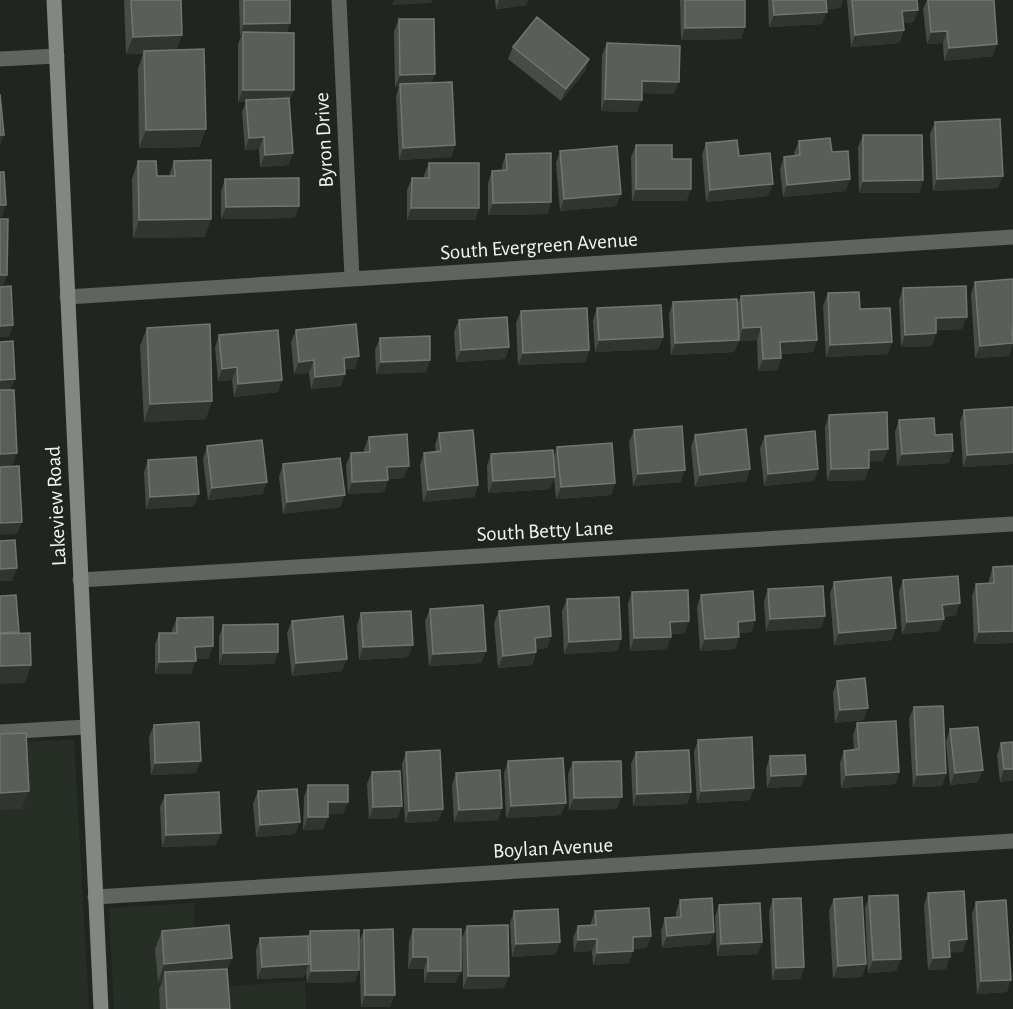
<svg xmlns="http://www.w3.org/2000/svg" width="1013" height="1009" font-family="'Alegreya Sans',sans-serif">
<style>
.built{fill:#262e25}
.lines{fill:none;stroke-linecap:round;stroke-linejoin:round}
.street{stroke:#606360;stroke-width:15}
.secondary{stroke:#838682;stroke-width:15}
.wall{fill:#474c47}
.shaded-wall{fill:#303530}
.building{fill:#595e59;stroke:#717671;stroke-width:1.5}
.labels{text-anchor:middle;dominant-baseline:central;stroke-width:4.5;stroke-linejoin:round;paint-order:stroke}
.street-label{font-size:21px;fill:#f2f5f2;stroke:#212521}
</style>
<rect width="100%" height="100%" fill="#212521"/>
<path class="built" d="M74,739L89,1009H0V744Z
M194,903L196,988L305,981L306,1009H114L109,908Z"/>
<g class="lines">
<path class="street" d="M339,0L352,278
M0,59L57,56
M67,297L1013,237
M80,580L1013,524
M0,732L86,727
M95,897L1013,841"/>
<path class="secondary" d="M54,0L101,1009"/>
</g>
<path class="wall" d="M124,0H181L177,50L206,129L199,147L139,148L138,69L143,54H126Z
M239,0H290L287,32L294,90L289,101L293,153L288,165L260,167L259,149L245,150L242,112L246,102H238V44L241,36H240Z
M495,0H528L526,5L496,9Z
M680,0H745L741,39L681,40Z
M768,0H843L840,8L827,9L822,24L769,27Z
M847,0H917L914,22L903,23L904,30L899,43L851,47Z
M927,0H994L993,56L944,61L943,43L927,44L923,9Z
M399,19L432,83L455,145L451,157L399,160L396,96L399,87H395L394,31Z
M607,43L674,94L642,93L637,112L601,111L602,55Z
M513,47L589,59L585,71L561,101L508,59Z
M935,122L998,188L933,191L930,134Z
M863,135L923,180L919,193H859L858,147Z
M799,141L832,152L846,191L783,197L780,169L784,157L795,156L794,153Z
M706,143L739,156L768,196L706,202L702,155Z
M636,145L672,159L691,189L686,201H632L631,157Z
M560,151L621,194L616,206L560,211L556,163Z
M506,154L551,202L547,214L488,215V183L492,171L502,170V166Z
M138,161L157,176H169L174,161L205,237L133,238L132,179Z
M429,163L475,220H407V190L412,178H424V175Z
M225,179L295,218L221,219V191Z
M975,282L1009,356L975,358L971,294Z
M903,288L962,329L936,330L932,346L901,347L899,300Z
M828,293L892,342L888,354L826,357L823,306Z
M741,296L817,340L813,352L781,354V358L777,370L758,371L757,340L739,341L734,352L671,355L669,314L673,302L737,305Z
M597,308L663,337L658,349L595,352L593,320Z
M521,311L589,350L585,362L518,365L516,323Z
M459,320L509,347L505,359L456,362L454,332Z
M147,328L206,419L144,422L140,346Z
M296,330L355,369H345L341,386L311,389L309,373L294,374L291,342Z
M219,335L282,380L278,392L234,397L232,380L218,381L215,347Z
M380,338L430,360L426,372L376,374L375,350Z
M1013,407V464L963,467L960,422L964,410Z
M829,415L883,461H869L865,480L827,481L825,427Z
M899,420L935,435L949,463L897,466L895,432Z
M634,430L681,482L633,486L629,442Z
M439,433L478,485L474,497L423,502L420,465L424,453L436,452L435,445Z
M695,435L750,469L746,481L695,487L691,447Z
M765,436L818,469L814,481L764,486L760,448Z
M369,437L404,478L388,479L384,492L348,494L346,465L351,453H364V449Z
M207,446L263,494L208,500L203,459Z
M557,447L615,483L611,495L556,499L554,477L550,489L488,493L487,466L491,454L553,459Z
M148,460L194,506L146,509L144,472Z
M283,464L345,495L340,507L283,514L279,477Z
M1013,566V643L974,644L972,596L976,584L989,583V579L993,567Z
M903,580L956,615L943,617L944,619L939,631L902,634L899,592Z
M834,582L892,640L834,645L830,594Z
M768,589L825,616L821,628L766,631L764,601Z
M632,592L685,633L671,634V637L666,649L630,651L628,604Z
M701,595L755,620L751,632L739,633L735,649L700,651L697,607Z
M567,599L621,639L617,651L564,654L562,611Z
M430,609L486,651L481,663L429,666L425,621Z
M499,611L551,636L547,648L536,649V652L532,665L498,668L494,623Z
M361,613L408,657L359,660L357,625Z
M177,618L209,659H196L191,674H155V645L159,633H172V630Z
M292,621L342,671L292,676L287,633Z
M223,625L278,652L274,664L219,665V637Z
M837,681L864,720L835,723L833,693Z
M914,707L946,773L942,786L913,787L909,719Z
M857,723L899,772L895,784L841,788L840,763L844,751L854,750L853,735Z
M154,725L196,773L151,775L149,737Z
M950,729L978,782L950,785L946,741Z
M698,740L750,800L697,803L694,752Z
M1013,742V780L1000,782L997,755L1001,743Z
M406,752L443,809L438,821L405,823L402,764Z
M636,752L691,792L687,804L633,806L631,764Z
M770,756L801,786L767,788L766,769Z
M508,761L561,815L506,818L504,773Z
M573,762L617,809L569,810L568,774Z
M372,772L398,818L369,819L367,784Z
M456,773L502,808L498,820L454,822L452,785Z
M308,785L343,814H328V817L323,829L303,830L304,797Z
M258,791L300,822L295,834L256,837L253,804Z
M165,795L216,845L162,847L160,807Z
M928,893L963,952H950L946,969L928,970L924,905Z
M869,896L901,959L896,971L868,973L865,908Z
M773,899L804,967L800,979L772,980L769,911Z
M834,899L866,964L862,977L833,978L829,911Z
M680,900L714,932L710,944L662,948L661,931L665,918H676V912Z
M976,902L1007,992L977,994L972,914Z
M719,905L758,954L717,956L715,917Z
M514,911L556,954L512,957L510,923Z
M595,911L651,936L646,948L633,949L629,963L593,965L592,951L574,952L573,938L578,926L591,925V923Z
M467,926L504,988L463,989L462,938Z
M413,929L456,983H424V969H408L409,941Z
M364,930L390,1007H361L359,942Z
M162,931L232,958L227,970L230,1009H160L159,990L162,982H158L155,949Z
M310,931L355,982L307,983L306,971L304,977L257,979L256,950L260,938H308Z"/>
<path class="shaded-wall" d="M394,0H432L431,3L392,5Z
M499,0H528L526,5L496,9Z
M825,0H843L840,8L822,9Z
M918,10L914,22L898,24L902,11Z
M827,12L822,24L769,27L774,15Z
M290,23L286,35L243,32L241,36H240L244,24Z
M745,27L741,39L681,40L685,28Z
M904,30L899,43L851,47L855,35Z
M947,31L943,43L927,44L931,32Z
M182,35L176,53L144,51L143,54H126L133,37Z
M997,44L993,56L944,61L949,48Z
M589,59L585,71L561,101L566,89Z
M435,74L431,86L400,84L399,87H395L400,75Z
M642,81L679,82L674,94L638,93Z
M243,90H294L289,102H238Z
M605,99L642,100L637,112L601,111Z
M206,129L199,147L139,148L146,130Z
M0,135H4L0,145Z
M264,137L259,149L245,150L249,138Z
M455,145L451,157L399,160L403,148Z
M293,153L288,165L260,167L265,155Z
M1003,176L998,188L933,191L937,179Z
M850,179L846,191L783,197L787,185Z
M923,180L919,193H859L863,181Z
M773,184L768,196L706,202L710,190Z
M636,189H691L686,201H632Z
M621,194L616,206L560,211L564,199Z
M551,202L547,214L488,215L493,203Z
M0,205H6L2,217H0Z
M299,206L295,218L221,219L226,207Z
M411,208H479L475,220H407Z
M211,219L205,237L133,238L139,220Z
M0,275H7L3,287H0Z
M967,317L962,329L932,330L936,318Z
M13,325L9,337H0V326Z
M761,327L757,340L739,341L734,352L671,355L675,343L739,340L743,328Z
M936,333L932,346L901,347L905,335Z
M663,337L658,349L595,352L599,340Z
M817,340L813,352L776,354L780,342Z
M892,342L888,354L826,357L830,345Z
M1013,344L1009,356L975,358L980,346Z
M509,347L505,359L456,362L461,350Z
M589,350L585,362L518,365L523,353Z
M359,356L355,369L339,370L344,358Z
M781,358L777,370L758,371L763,359Z
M314,360L309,373L294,374L299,362Z
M430,360L426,372L376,374L381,362Z
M237,367L232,380L218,381L222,369Z
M345,374L341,386L311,389L315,377Z
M15,379L10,391L0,392V380Z
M282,380L278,392L234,397L238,384Z
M212,401L206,419L144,422L150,404Z
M888,449L883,461L864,462L869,450Z
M953,451L949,463L897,466L902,454Z
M1013,452V464L963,467L967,455Z
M17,453L12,466H0V454Z
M409,466L404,478L383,479L387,467Z
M869,468L865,480L827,481L831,469Z
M750,469L746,481L695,487L700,475Z
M818,469L814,481L764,486L768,474Z
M685,470L681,482L633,486L638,474Z
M555,477L550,489L488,493L493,481Z
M388,480L384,492L348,494L352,482Z
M267,482L263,494L208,500L212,488Z
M615,483L611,495L556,499L561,487Z
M478,485L474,497L423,502L428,490Z
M199,494L194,506L146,509L150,497Z
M345,495L340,507L283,514L287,502Z
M22,522L17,534L0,535V523Z
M17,568L12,581H0V569Z
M960,603L956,615L938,617L942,605Z
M825,616L821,628L766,631L770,619Z
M944,619L939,631L902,634L907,622Z
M755,620L751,632L734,634L738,622Z
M689,621L685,633L666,634L670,622Z
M896,628L892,640L834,645L839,633Z
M1013,631V643L974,644L979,632Z
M551,636L547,648L530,650L535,638Z
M671,637L666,649L630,651L634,638Z
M739,637L735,649L700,651L705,639Z
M621,639L617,651L564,654L569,642Z
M413,645L408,657L359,660L363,647Z
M213,646L209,659H191L195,647Z
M486,651L481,663L429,666L433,654Z
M278,652L274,664L219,665L223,653Z
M536,652L532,665L498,668L503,656Z
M347,659L342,671L292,676L296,663Z
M196,661L191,674H155L159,662Z
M31,665L25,683L0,684V666Z
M868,708L864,720L835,723L840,710Z
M201,761L196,773L151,775L155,763Z
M1004,769H1013V780L1000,782Z
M983,770L978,782L950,785L955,773Z
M899,772L895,784L841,788L846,775Z
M946,773L942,786L913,787L917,775Z
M806,774L801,786L767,788L771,776Z
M754,788L750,800L697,803L701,791Z
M29,791L22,809L0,810V793Z
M691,792L687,804L633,806L637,794Z
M622,797L617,809L569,810L574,798Z
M328,802H348L343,814H323Z
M566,803L561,815L506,818L511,806Z
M402,806L398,818L369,819L373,807Z
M502,808L498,820L454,822L459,810Z
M443,809L438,821L405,823L409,811Z
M308,817H328L323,829L303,830Z
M300,822L295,834L256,837L260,825Z
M221,833L216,845L162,847L166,835Z
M714,932L710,944L662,948L667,936Z
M651,936L646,948L628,949L633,937Z
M597,939L592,951L574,952L578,940Z
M967,939L963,952L945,953L949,941Z
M560,942L556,954L512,957L516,944Z
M762,942L758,954L717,956L721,944Z
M633,951L629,963L593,965L597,953Z
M413,957H428L424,969H408Z
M950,957L946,969L928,970L933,958Z
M232,958L225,976L165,972L162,982H158L164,964Z
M901,959L896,971L868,973L873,960Z
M309,964L304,977L257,979L262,967Z
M866,964L862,977L833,978L838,966Z
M804,967L800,979L772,980L776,968Z
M359,970L355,982L307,983L311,971Z
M428,971H461L456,983H424Z
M468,976H509L504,988L463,989Z
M1011,980L1007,992L977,994L981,981Z
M365,995H395L390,1007H361Z"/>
<path class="building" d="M131,0H181L182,35L133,37Z
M244,0H290V23L244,24Z
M685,0H745V27L685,28Z
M773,0H826L827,12L774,15Z
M852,0H917L918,10L902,11L904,30L855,35Z
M928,0H994L997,44L949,48L947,31L931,32Z
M537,17L589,59L566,89L513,47Z
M399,19H434L435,74L400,75Z
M243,32L294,33V90H243Z
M607,43L680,46L679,82L642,81V100L605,99Z
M204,49L206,129L146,130L144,51Z
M452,82L455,145L403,148L400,84Z
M0,94L4,135H0Z
M289,98L293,153L265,155L264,137L249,138L246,100Z
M1000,119L1003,176L937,179L935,122Z
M863,135H922L923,180L863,181Z
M830,138L832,152L848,151L850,179L787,185L784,157L800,155L799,141Z
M737,140L739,156L770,153L773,184L710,190L706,143Z
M636,145H672V159H691V189H636Z
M617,146L621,194L564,199L560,151Z
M551,153V202L493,203L492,171L507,170L506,154Z
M211,160V219L139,220L138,161H156L157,176H175L174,161Z
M429,163H479V208H411L412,178H429Z
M0,172H4L6,205H0Z
M299,178V206L226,207L225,179Z
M0,219H8L7,275H0Z
M1013,279V328H1012L1013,343L980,346L975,282Z
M11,286L13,325L0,326V287Z
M966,286L967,317L936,318V333L905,335L903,288Z
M814,292L817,340L780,342L781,358L763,359L761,327L743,328L741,296Z
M859,292L860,309L890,308L892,342L830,345L828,293Z
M737,299L739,340L675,343L673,302Z
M661,305L663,337L599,340L597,308Z
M587,308L589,350L523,353L521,311Z
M507,317L509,347L461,350L459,320Z
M210,324L212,401L150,404L147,328Z
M356,324L359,356L344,358L345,374L315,377L314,360L299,362L296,330Z
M278,330L282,380L238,384L237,367L222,369L219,335Z
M430,336V360L381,362L380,338Z
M13,341L15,379L0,380V342Z
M0,390H14L17,453L0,454Z
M1013,407V452L967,455L964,410Z
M887,412L888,449L869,450V468L831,469L829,415Z
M934,418L935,435L952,434L953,451L902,454L899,420Z
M682,426L685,470L638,474L634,430Z
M746,429L750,469L700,475L695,435Z
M473,430L478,485L428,490L424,453L441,451L439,433Z
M815,431L818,469L768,474L765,436Z
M407,434L409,466L387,467L388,480L352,482L351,453L370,452L369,437Z
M262,440L267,482L212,488L207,446Z
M612,443L615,483L561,487L557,447Z
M553,450L555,477L493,481L491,454Z
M196,457L199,494L150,497L148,460Z
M340,458L345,495L287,502L283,464Z
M19,466L22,522L0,523V467Z
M15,540L17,568L0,569V541Z
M1013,566V631L979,632L976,584L994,583L993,567Z
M958,576L960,603L942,605L944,619L907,622L903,580Z
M891,577L896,628L839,633L834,582Z
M823,586L825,616L770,619L768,589Z
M688,590L689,621L670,622L671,637L634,638L632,592Z
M753,591L755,620L738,622L739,637L705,639L701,595Z
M16,595L19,632L0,633V596Z
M619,597L621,639L569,642L567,599Z
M483,605L486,651L433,654L430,609Z
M549,606L551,636L535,638L536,652L503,656L499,611Z
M411,611L413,645L363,647L361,613Z
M343,616L347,659L296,663L292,621Z
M213,617V646L195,647L196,661L159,662V633H177V618Z
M278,624V652L223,653V625Z
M30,633L31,665L0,666V634Z
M865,678L868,708L840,710L837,681Z
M943,706L946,773L917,775L914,707Z
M896,721L899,772L846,775L844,751L859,749L857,723Z
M199,722L201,761L155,763L154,725Z
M978,727L983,770L955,773L950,729Z
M26,733L29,791L0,793V734Z
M752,737L754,788L701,791L698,740Z
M1013,742V769H1004L1001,743Z
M440,750L443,809L409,811L406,752Z
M689,750L691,792L637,794L636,752Z
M805,755L806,774L771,776L770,756Z
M563,758L566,803L511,806L508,761Z
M621,761L622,797L574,798L573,762Z
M500,770L502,808L459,810L456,773Z
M400,771L402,806L373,807L372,772Z
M308,785H348V802H328V817H308Z
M297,789L300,822L260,825L258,791Z
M219,792L221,833L166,835L165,795Z
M964,891L967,939L949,941L950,957L933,958L928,893Z
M898,895L901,959L873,960L869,896Z
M862,897L866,964L838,966L834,899Z
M712,898L714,932L667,936L665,918L681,917L680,900Z
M801,898L804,967L776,968L773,899Z
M1006,900L1011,980L981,981L976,902Z
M760,903L762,942L721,944L719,905Z
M649,908L651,936L633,937V951L597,953V939L578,940V926L596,925L595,911Z
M558,909L560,942L516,944L514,911Z
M229,925L232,958L164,964L162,931Z
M508,925L509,976H468L467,926Z
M393,929L395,995H365L364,930Z
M413,929H461V971H428V957H413Z
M359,930V970L311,971L310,931Z
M308,936L309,964L262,967L260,938Z
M227,969L230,1009H167L165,972Z"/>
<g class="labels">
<g class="street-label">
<text transform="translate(324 140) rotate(-93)">Byron Drive</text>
<text transform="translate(539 246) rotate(-4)">South Evergreen Avenue</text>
<text transform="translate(56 506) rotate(-93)">Lakeview Road</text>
<text transform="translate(545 531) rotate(-3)">South Betty Lane</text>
<text transform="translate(553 848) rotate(-3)">Boylan Avenue</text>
</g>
</g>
</svg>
